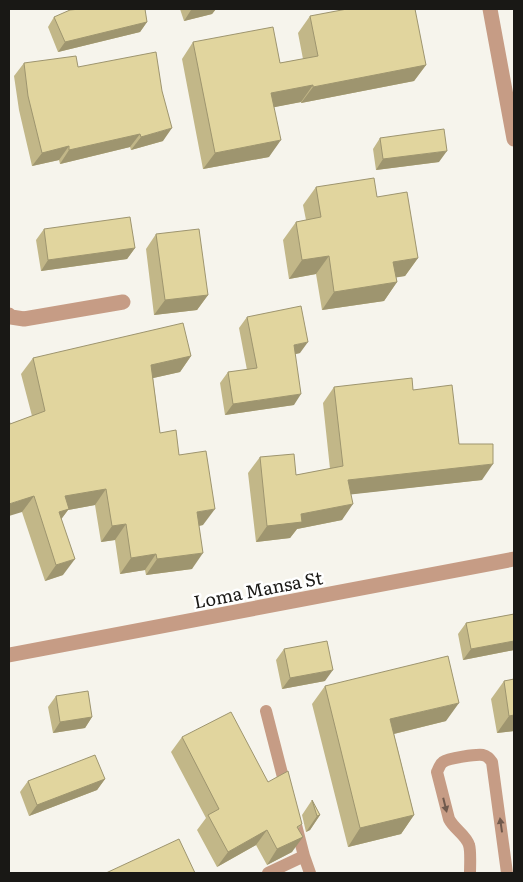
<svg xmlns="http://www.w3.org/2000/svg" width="523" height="882" font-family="Literata,serif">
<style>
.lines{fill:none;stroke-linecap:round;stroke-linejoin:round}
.lane{stroke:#c69c85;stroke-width:12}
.street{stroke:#c69c85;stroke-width:15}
.wall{fill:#c2b788}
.shaded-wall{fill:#9e956f}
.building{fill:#e1d59e;stroke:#9e956f}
.oneway{fill:#705a4d}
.labels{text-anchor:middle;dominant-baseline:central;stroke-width:5;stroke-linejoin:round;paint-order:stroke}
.street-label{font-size:18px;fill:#191815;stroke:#fff}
</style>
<rect width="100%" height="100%" fill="#f6f4ec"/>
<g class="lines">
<path class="lane" d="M266,711L286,789
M296,825L304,856L310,873
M268,873L304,856
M470,873C470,866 471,851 469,845C466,835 454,829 449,819L437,772C439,768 440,764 443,762C448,758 477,754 483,755C487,756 490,759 492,762L507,873"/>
<path class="street" d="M490,9L514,139
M9,315L11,317L24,319L123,302
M9,655L514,559"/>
</g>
<path class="wall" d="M180,9H216L212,14L184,21Z
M310,16L426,65L414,81L301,103V102L274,107L269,157L203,169L182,59L193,42L280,63L303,59L298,33Z
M54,17L147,22L140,32L58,52L48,27Z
M24,63L78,67L163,141L131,150L130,147L60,164L59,160L32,166L19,110L14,76Z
M380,138L439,162L376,170L373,149Z
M316,187L377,197L418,258L405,276L396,277L397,282L384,301L322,310L316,274L289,279L283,240L296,222L306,220L303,205Z
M44,229L135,248L127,259L41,271L36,240Z
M156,234L208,295L197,310L154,315L146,249Z
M247,317L300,353L295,354L294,405L225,415L220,383L228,372L247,370L239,328Z
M191,356L180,372L153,378L160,433L179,455L203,525L199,526L192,569L146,575L145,570L120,574L115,540L101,542L95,505L68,510L61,519L63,575L45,581L22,512L10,424L32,416L21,374L33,358Z
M334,387L413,390L459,444L482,480L351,494L342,520L297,529L290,538L256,542L248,473L260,457L296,475L330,469L323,403Z
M514,614V650L463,660L458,634L466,623Z
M284,649L325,681L282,689L276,660Z
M514,679V731L497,733L491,699L504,681Z
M325,686L446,721L394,734L414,815L401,834L348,847L312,704Z
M56,696L92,717L85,728L53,733L48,707Z
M182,737L268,782L302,824L298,829L292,852L267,865L256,845L217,867L197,830L206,818L171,752Z
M105,779L97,790L29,816L20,792L28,781Z
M312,800L320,815L310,830L306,832L302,815Z"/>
<path class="shaded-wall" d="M198,9H216L212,14L184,21L191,10Z
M147,22L140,32L58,52L65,42Z
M426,65L414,81L301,103L313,87Z
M313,85L301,102L260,110L271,93Z
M172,128L163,141L131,150L141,137Z
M140,134L130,147L60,164L69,150Z
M281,140L269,157L203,169L215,153Z
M69,146L59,160L32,166L42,153Z
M447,151L439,162L376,170L383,159Z
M135,248L127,259L41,271L48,260Z
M329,256L316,274L289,279L302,260Z
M418,258L405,276L381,280L393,262Z
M397,282L384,301L322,310L334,292Z
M208,295L197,310L154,315L165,300Z
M308,342L300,353L287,356L294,345Z
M191,356L180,372L140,381L151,365Z
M301,394L294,405L225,415L233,404Z
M493,464L482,480L337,496L348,480Z
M106,489L95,505L68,510L57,525L48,528L65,496Z
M34,496L22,512L9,516V504Z
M353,504L342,520L297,529L290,538L256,542L267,526L301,514Z
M215,509L203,525L186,528L197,512Z
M126,524L115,540L101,542L112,526Z
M203,553L192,569L146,575L157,559Z
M156,554L145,570L120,574L131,558Z
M75,559L63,575L45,581L56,565Z
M514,641V650L463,660L471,649Z
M333,670L325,681L282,689L290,678Z
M459,703L446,721L377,738L390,719Z
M514,715V731L497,733L509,716Z
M92,717L85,728L53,733L60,722Z
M105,779L97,790L29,816L37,805Z
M320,815L310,830L306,832L317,816Z
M414,815L401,834L348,847L360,828Z
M267,830L256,845L217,867L228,852Z
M303,837L292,852L267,865L277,849Z"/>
<path class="building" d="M80,9H145L147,22L65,42L54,17L70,10Z
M347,9H415L426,65L313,87V85L271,93L281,140L215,153L193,42L273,27L280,63L318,56L310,16Z
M156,52L162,91L172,128L141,137L140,134L69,150V146L42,153L28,96L24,63L76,56L78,67Z
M444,129L447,151L383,159L380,138Z
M374,178L377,197L407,192L418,258L393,262L397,282L334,292L329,256L302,260L296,222L321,217L316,187Z
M130,217L135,248L48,260L44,229Z
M199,229L208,295L165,300L156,234Z
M301,306L308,342L294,345L301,394L233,404L228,372L257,368L247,317Z
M183,323L191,356L151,365L160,433L176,430L179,455L206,451L215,509L197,512L203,553L157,559L156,554L131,558L126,524L112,526L106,489L65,496L69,509L59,512L75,559L56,565L34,496L9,504V419L10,424L45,411L33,358Z
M412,378L413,390L452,385L459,444H493V464L348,480L353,504L301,514L302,522L267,526L260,457L294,454L296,475L343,466L334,387Z
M514,614V641L471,649L466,623Z
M327,641L333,670L290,678L284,649Z
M448,656L459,703L390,719L414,815L360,828L325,686Z
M514,679V715L509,716L504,681Z
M88,691L92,717L60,722L56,696Z
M231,712L268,782L288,771L302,824L297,827L303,837L277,849L267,830L228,852L208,815L219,809L182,737Z
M95,755L105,779L37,805L28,781Z
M312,800L320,815L317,816Z
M179,839L195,873H106Z"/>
<defs><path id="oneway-solid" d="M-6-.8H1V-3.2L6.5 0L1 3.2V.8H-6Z" transform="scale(1.25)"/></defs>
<g class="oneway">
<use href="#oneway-solid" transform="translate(445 805) rotate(76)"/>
<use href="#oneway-solid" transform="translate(501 825) rotate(-98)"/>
</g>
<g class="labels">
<g class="street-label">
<text transform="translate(258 589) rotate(-11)">Loma Mansa St</text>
</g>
</g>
<rect width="523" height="882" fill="none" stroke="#191815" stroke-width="20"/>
</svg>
